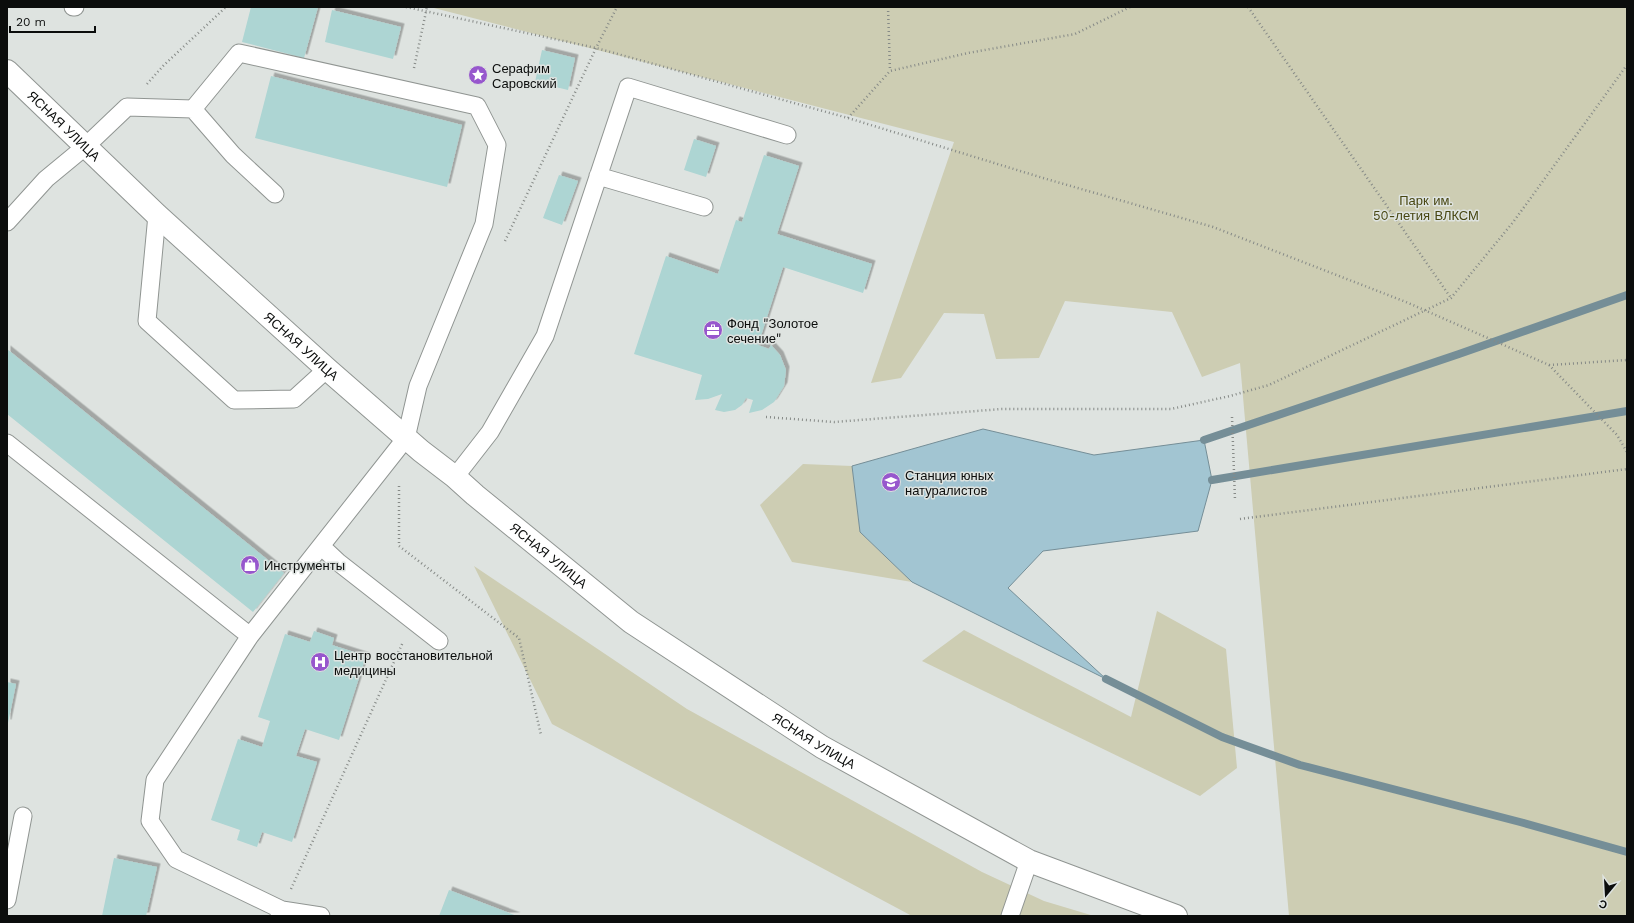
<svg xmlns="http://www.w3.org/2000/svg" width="1634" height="923" font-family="'Work Sans',sans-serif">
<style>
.green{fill:#cdcdb3}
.water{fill:#a2c5d2;stroke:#758e97}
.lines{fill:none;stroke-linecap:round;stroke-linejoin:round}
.stream{stroke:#758e97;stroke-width:8}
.building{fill:#add5d3;filter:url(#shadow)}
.service-casing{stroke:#909592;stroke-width:19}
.tertiary-casing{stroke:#909592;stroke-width:24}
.path{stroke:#868a87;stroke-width:2.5;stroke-dasharray:1 3;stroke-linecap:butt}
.service{stroke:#fff;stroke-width:17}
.tertiary{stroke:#fff;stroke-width:22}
.labels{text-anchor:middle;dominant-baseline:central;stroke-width:3;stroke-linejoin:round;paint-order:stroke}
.poi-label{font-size:13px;fill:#0b0d0c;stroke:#dee3e0;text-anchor:start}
.street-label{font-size:13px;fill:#0b0d0c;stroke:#dee3e0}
.park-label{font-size:13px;fill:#484712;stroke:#dee3e0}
</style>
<defs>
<filter id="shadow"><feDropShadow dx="3.5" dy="-3.5" stdDeviation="0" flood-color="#0004"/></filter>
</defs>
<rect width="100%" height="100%" fill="#dee3e0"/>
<path class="green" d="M430,7H1627V916H1289L1240,363L1202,377L1172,312L1065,301L1039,358L996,359L984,314L944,313L901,378L871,383L954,142Z
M803,464L852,466L860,532L912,582L792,562L760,505Z
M474,566L687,709L982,872L1044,901L1094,916H912L552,724Z
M1157,611L1226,649L1237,768L1200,796L922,661L964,630L1131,717Z"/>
<path class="water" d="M983,429L1094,455L1204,440L1212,480L1198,531L1043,551L1008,588L1106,679L912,582L860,532L852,466Z"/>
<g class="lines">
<path class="stream" d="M1204,440L1459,354L1627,295
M1212,480L1627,411
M1106,679L1222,737L1300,765L1520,822L1627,852"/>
</g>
<path class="building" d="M251,7H318L304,58L242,42Z
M332,10L401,27L393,59L325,42Z
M542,50L575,58L568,90L535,82Z
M271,76L462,125L447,187L255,138Z
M694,139L716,146L706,177L684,170Z
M764,155L799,166L777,234L872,264L863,293L783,267L758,345L769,349L771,345L780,355L786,370L784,386L774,402L762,410L749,413L753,400L746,398L742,405L735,410L724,412L715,410L722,394L708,399L695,400L702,375L634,354L666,256L718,274L736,220L742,222Z
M559,175L578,181L562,225L543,218Z
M7,349L284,573L253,612L7,414Z
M314,631L334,638L332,645L366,656L339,740L305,729L296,756L317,762L292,842L262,832L257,847L237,840L240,830L211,820L238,739L262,747L270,721L258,717L285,634L310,642Z
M7,682L16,684L8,723H7Z
M114,858L157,867L146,916H102Z
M449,890L517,916H439Z"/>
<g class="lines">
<defs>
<path id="service" d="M73,7H75
M193,109L239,53L477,106L497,145L484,224L418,386L406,438L250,636L155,780L150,821L176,859L282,910L279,916
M598,176L704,207
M157,215L147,321L234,400L294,399L327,369
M7,222L46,179L86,146L127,107L193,109L233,155L275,194
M7,443L250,636
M455,477L490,432L545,336L628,87L787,135
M321,546L338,562L439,641
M7,900L23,816
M282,910L321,916
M1010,916L1029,861"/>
<g id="tertiary">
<path id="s1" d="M7,71L157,215L327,369L421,451L455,477L475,495L631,622L822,747L1029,861L1176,916"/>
</g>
</defs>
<use href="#service" class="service-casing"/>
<use href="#tertiary" class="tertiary-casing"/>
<path class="path" d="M406,7L596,48L848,118L1043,178L1213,227L1406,302L1549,365L1617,435L1627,452
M888,7L890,71
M1248,7L1451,298
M414,68L427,7
M147,84L163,66L226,7
M848,118L890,71L968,53L1075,34L1130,7
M505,241L596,48L617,7
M1549,365L1627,360
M766,417L834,422L1002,409H1171L1230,396L1269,385L1451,298L1514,221L1627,65
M1232,417L1235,500
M399,486V546L519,638L541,735
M1240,519L1627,469
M291,889L403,642"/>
<use href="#service" class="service"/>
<use href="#tertiary" class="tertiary"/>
</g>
<defs>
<symbol id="sight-disc" viewBox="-11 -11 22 22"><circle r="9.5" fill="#9757cd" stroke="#dee3e0"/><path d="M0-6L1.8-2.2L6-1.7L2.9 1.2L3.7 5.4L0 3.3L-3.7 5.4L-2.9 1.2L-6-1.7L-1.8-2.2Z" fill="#fff"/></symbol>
<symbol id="office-disc" viewBox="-11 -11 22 22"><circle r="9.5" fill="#9757cd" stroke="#dee3e0"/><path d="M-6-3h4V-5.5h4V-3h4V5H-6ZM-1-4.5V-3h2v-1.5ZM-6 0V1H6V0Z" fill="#fff"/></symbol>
<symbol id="university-disc" viewBox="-11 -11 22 22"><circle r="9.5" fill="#9757cd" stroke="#dee3e0"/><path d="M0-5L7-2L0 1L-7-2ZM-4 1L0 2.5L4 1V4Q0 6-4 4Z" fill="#fff"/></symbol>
<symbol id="shop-disc" viewBox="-11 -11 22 22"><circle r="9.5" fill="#9757cd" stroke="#dee3e0"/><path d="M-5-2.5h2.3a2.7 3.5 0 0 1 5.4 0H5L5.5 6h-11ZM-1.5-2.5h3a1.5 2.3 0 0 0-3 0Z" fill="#fff"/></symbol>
<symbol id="hospital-disc" viewBox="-11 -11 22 22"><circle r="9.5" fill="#9757cd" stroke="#dee3e0"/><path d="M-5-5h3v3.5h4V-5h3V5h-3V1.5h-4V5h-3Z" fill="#fff"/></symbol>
</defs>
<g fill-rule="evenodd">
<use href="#sight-disc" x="467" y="64" width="22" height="22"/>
<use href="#office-disc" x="702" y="319" width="22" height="22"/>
<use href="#university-disc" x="880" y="471" width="22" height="22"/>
<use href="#shop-disc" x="239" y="554" width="22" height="22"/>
<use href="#hospital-disc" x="309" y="651" width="22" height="22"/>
</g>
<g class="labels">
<g class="poi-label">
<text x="492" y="68">Серафим<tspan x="492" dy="15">Саровский</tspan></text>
<text x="727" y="323">Фонд "Золотое<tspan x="727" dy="15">сечение"</tspan></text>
<text x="905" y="475">Станция юных<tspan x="905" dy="15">натуралистов</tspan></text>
<text x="264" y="565">Инструменты</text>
<text x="334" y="655">Центр восстановительной<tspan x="334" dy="15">медицины</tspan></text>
</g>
<g class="street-label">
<text stroke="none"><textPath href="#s1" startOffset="79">ЯСНАЯ УЛИЦА</textPath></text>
<text stroke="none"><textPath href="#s1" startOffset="403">ЯСНАЯ УЛИЦА</textPath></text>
<text stroke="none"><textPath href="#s1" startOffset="727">ЯСНАЯ УЛИЦА</textPath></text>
<text stroke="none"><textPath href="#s1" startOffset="1051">ЯСНАЯ УЛИЦА</textPath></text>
</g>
<g class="park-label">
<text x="1426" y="200">Парк им.<tspan x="1426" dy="15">50-летия ВЛКСМ</tspan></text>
</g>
</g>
<rect width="1634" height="923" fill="none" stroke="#0b0d0c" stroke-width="16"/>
<g transform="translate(1606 895) rotate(198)" stroke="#dee3e0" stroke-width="3" paint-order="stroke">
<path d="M0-3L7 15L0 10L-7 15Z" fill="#0b0d0c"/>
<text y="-6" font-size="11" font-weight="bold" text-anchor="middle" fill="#0b0d0c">С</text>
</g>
<path d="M10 26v6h85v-6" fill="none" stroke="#0b0d0c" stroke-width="2"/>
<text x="16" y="26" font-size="12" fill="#0b0d0c" stroke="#dee3e0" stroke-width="3" paint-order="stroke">20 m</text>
</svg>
